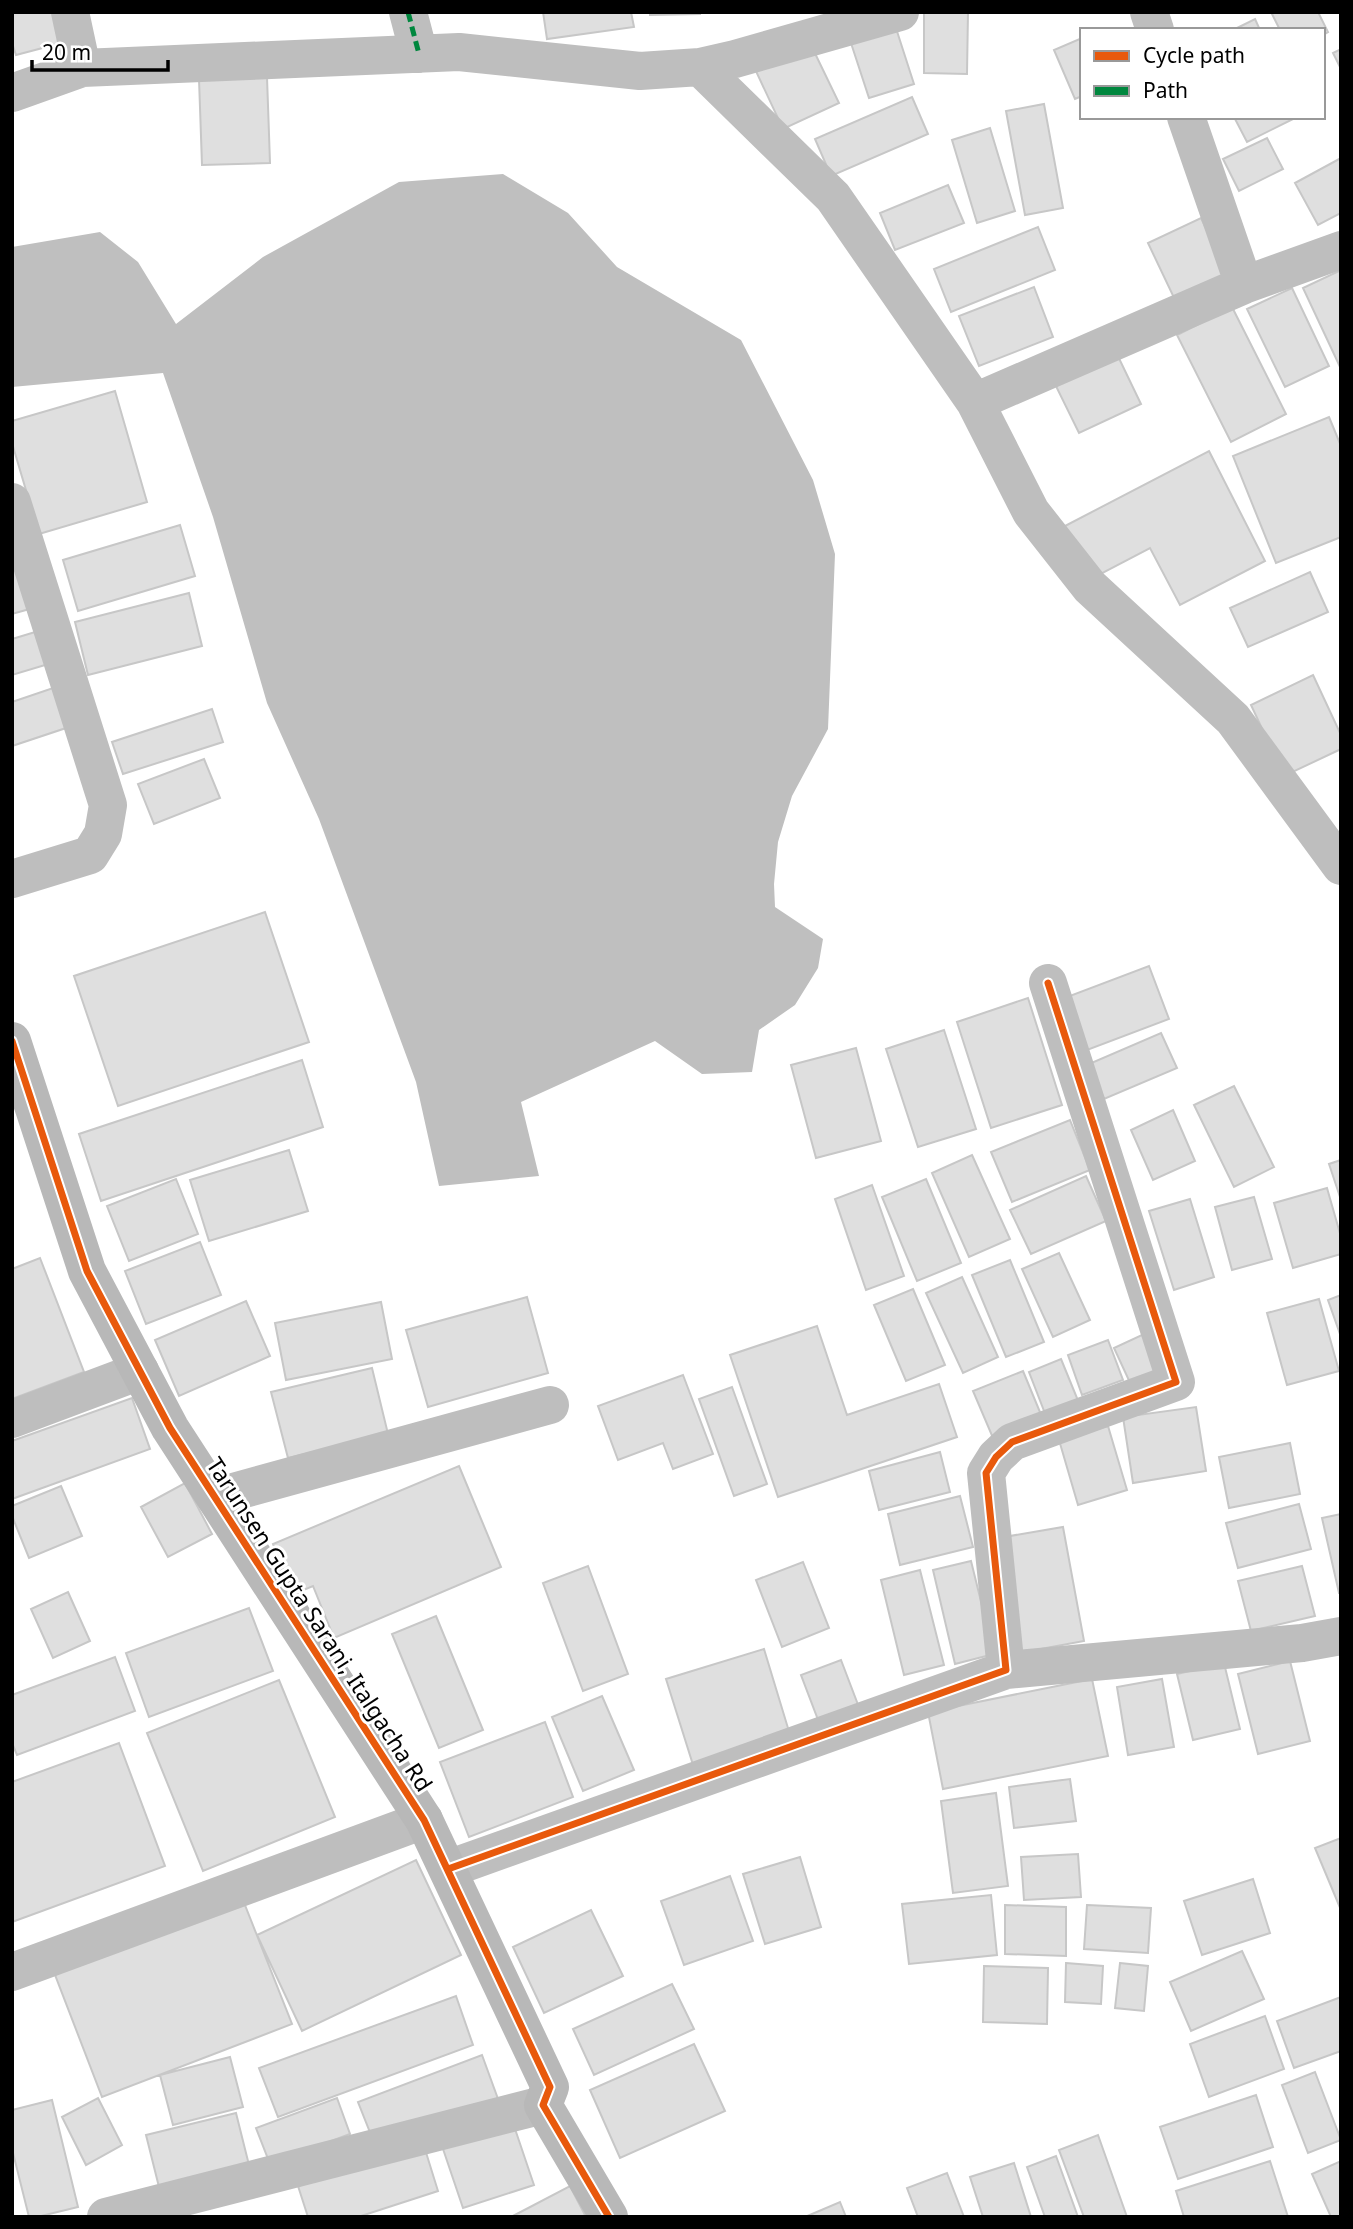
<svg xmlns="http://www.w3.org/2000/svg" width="1353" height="2229" font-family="'Noto Sans',sans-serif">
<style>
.water{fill:#bfbfbf}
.building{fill:#dfdfdf;stroke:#c7c7c7;stroke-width:2}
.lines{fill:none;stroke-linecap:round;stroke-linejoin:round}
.street{stroke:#bebebe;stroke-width:38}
.secondary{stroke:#b8b8b8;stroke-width:38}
.quiet{stroke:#00873e;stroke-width:5;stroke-dasharray:10 5;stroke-linecap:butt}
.cycleway-casing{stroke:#fff;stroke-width:11}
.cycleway{stroke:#e8590c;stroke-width:7}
.labels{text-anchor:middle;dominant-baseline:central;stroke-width:6;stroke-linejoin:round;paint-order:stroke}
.street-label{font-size:23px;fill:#000;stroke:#fff}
</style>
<rect width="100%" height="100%" fill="#fff"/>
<path class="water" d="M503,174L568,213L617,267L741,340L813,480L835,554L828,729L792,796L778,842L774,884L775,907L823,939L818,968L795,1005L759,1030L752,1072L702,1074L655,1041L521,1102L539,1176L439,1186L416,1082L319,819L267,703L213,517L163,373L12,387V247L100,232L138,262L176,324L263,257L399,182Z"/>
<path class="building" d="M12,12H65L73,40L16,55L12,43Z
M543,12H631L634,27L547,39Z
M650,12H700V14L650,15Z
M924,12H968L967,74L924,73Z
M1271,12H1318L1328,32L1323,35V30H1280Z
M1255,19L1260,30H1233Z
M894,22L914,84L869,98L849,37Z
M1082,38V96L1075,99L1054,50Z
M810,43L839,103L783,129L755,69Z
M1341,49V69L1333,53Z
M267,77L270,163L202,165L199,79Z
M912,97L928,134L831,176L815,139Z
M1044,104L1063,208L1025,215L1006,111Z
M1234,117H1297L1247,142Z
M990,128L1015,211L977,223L952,140Z
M1267,138L1283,169L1239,191L1223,159Z
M1341,158V213L1318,225L1295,183Z
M948,185L964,223L895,250L880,213Z
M1201,218L1229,277L1176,302L1148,243Z
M1038,227L1055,270L951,312L934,269Z
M1341,270V369L1303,288Z
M1034,287L1053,337L979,366L959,316Z
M1292,288L1329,366L1285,387L1247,309Z
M1232,307L1286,414L1231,442L1177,335Z
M1114,348L1141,404L1079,433L1052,378Z
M115,391L147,502L39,534L12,443V421Z
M1329,417L1341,446V537L1276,563L1233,456Z
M1209,451L1265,561L1180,605L1150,548L1093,578L1065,526Z
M180,525L195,576L78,611L63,560Z
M12,559L33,608L12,614Z
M1310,572L1328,612L1248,647L1230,608Z
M189,593L202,646L88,675L75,622Z
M45,629L55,662L12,675V639Z
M1313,675L1341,735V749L1284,776L1251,705Z
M59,686L72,726L12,746V702Z
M212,709L223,742L123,774L112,742Z
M204,759L220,798L154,824L138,784Z
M265,912L309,1042L118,1106L74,976Z
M1149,966L1169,1019L1087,1050L1067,997Z
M1028,998L1062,1105L991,1128L957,1022Z
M944,1030L976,1129L918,1147L886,1049Z
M1161,1033L1177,1068L1104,1099L1089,1064Z
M856,1048L881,1141L816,1158L791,1065Z
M302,1060L323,1127L101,1201L79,1134Z
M1234,1086L1274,1167L1234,1187L1194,1105Z
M1173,1110L1195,1161L1153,1180L1131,1130Z
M1070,1120L1090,1170L1012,1202L991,1152Z
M289,1150L308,1211L209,1241L190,1180Z
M972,1155L1010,1239L969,1257L932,1173Z
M1341,1160V1200L1329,1164Z
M1086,1176L1106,1221L1031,1254L1010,1210Z
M176,1179L198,1234L129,1261L107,1206Z
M926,1179L961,1263L917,1281L882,1197Z
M872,1185L904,1276L866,1290L835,1199Z
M1327,1188L1341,1237V1254L1293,1268L1274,1203Z
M1254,1197L1272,1259L1232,1270L1215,1207Z
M1190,1199L1214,1277L1174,1290L1149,1211Z
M200,1242L221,1295L146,1324L125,1271Z
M1059,1253L1090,1320L1053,1337L1022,1269Z
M40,1258L84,1372L12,1399V1269Z
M1010,1260L1044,1342L1006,1357L972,1275Z
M962,1277L998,1357L963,1373L926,1293Z
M913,1289L945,1365L906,1381L874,1305Z
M1341,1295V1337L1328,1300Z
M527,1297L548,1373L428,1407L406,1330Z
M1319,1299L1339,1371L1287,1385L1267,1313Z
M246,1301L270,1356L179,1396L155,1340Z
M381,1302L392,1359L286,1380L275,1323Z
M817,1326L847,1415L939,1384L957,1437L778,1497L730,1355Z
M1144,1334L1163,1374L1132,1387L1114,1348Z
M1108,1340L1123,1380L1082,1395L1068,1355Z
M1061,1359L1079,1403L1046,1416L1029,1372Z
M372,1368L388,1434L288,1458L271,1392Z
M1023,1371L1042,1417L993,1438L973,1391Z
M683,1375L713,1454L673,1469L663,1443L618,1460L598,1406Z
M732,1387L767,1484L734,1496L699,1399Z
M132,1398L150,1449L12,1499V1441Z
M1196,1407L1206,1471L1133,1483L1123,1417Z
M1108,1426L1127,1490L1078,1505L1059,1440Z
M1290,1443L1300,1494L1229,1508L1219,1457Z
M940,1452L950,1492L879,1510L869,1471Z
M459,1466L501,1567L334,1638L313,1586L294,1594L273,1544Z
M185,1483L212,1534L168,1557L141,1507Z
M61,1486L82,1536L29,1558L12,1516V1506Z
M960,1496L973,1547L900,1565L888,1514Z
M1299,1504L1311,1549L1238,1568L1226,1523Z
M1341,1514V1593H1339L1322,1518Z
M1063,1527L1084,1641L1019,1653L998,1538Z
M971,1561L994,1654L955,1664L933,1570Z
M803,1562L829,1628L782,1647L756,1580Z
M588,1566L628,1674L583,1691L543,1583Z
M1302,1566L1315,1616L1251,1631L1238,1581Z
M920,1570L944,1665L904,1675L881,1580Z
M68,1592L90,1641L53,1658L31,1609Z
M249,1608L273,1671L149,1717L126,1653Z
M436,1616L483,1730L439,1748L392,1634Z
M764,1649L791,1738L694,1768L666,1679Z
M115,1657L135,1711L17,1755L12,1743V1695Z
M841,1660L860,1710L820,1725L801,1675Z
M1290,1661L1310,1741L1258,1754L1238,1674Z
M1224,1663L1240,1729L1193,1740L1177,1674Z
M1092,1679L1108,1756L943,1789L928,1712Z
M1162,1679L1174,1747L1128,1755L1117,1687Z
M279,1680L335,1817L203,1871L147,1733Z
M602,1696L634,1770L583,1791L552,1717Z
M545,1722L573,1797L469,1837L440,1762Z
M119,1743L165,1866L12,1922V1782Z
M1070,1779L1076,1821L1014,1828L1009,1787Z
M996,1793L1008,1886L953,1893L941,1801Z
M1341,1838V1910L1315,1848Z
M1078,1854L1081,1897L1024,1900L1021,1857Z
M800,1857L821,1927L765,1944L743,1874Z
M416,1860L461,1955L302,2031L257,1935Z
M730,1876L753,1941L684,1965L661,1901Z
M1253,1879L1270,1933L1202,1955L1184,1901Z
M241,1895L292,2024L102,2097L52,1967Z
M991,1895L997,1955L909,1964L902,1904Z
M1005,1905L1066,1907V1956L1005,1954Z
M1087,1905L1151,1908L1148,1953L1084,1949Z
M591,1910L623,1976L544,2013L513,1947Z
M1242,1951L1264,1999L1191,2031L1170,1982Z
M1066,1963L1103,1966L1101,2004L1065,2002Z
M1120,1963L1148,1966L1144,2011L1115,2008Z
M984,1966L1048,1968L1047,2024L983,2022Z
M672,1984L694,2029L594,2075L573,2029Z
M456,1996L473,2045L278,2117L259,2068Z
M1341,1997V2051L1294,2068L1277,2021Z
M1265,2016L1284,2069L1209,2097L1190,2044Z
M694,2044L725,2111L620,2158L590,2090Z
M482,2055L498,2099L375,2145L358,2102Z
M230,2057L243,2107L173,2125L160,2075Z
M1315,2072L1341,2140L1308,2153L1282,2085Z
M1256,2095L1273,2147L1178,2179L1160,2127Z
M98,2098L122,2145L86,2165L62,2117Z
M337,2098L350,2134L270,2164L256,2128Z
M52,2100L78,2207L37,2217H29L12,2149V2110Z
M236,2113L251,2173L161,2195L146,2135Z
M513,2123L534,2185L463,2208L442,2146Z
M1098,2135L1127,2217H1084L1059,2150Z
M424,2146L438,2191L358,2217H308L298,2186Z
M1056,2156L1078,2217H1045L1027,2167Z
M1270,2161L1288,2217H1184L1176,2191Z
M1341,2161V2217H1331L1312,2174Z
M1014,2163L1031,2217H983L970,2177Z
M947,2173L964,2217H918L907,2188Z
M570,2186L586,2217H511Z
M840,2202L846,2217H805Z"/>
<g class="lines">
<path class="street" d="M70,12L82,68
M408,12L419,54
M1149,12L1155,30
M700,67L833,197L975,402L1031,512L1090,587L1233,719L1341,866
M12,93L82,68L459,52L640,71L700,67L735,59L900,12
M1186,117L1244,285
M975,402L1244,285L1341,250
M12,502L108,805L103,834L90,855L12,879
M12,1419L140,1371
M215,1497L550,1405
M1006,1670L1302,1643L1341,1636
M448,1869L1006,1670L986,1473L996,1457L1012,1442L1176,1382L1048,983
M12,1972L424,1820
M106,2217L543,2105"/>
<path class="secondary" d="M12,1041L87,1271L170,1428L424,1820L550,2087L543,2105L609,2217"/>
<path class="quiet" d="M408,12L419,54"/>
<defs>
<path id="cycleway" d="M12,1041L87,1271L170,1428L424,1820L550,2087L543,2105L609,2217
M448,1869L1006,1670L986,1473L996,1457L1012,1442L1176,1382L1048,983"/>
</defs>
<use href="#cycleway" class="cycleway-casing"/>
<use href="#cycleway" class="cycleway"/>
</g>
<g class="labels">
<g class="street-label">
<text transform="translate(320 1624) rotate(57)">Tarunsen Gupta Sarani, Italgacha Rd</text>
</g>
</g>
<rect width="1353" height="2229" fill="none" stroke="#000000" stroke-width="28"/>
<rect x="1080" y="28" width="245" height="91" fill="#ffffff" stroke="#999999" stroke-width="2"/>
<rect x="1094" y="51" width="35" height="10" fill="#e8590c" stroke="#999999" stroke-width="2"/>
<text x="1143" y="63" font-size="21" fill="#000000">Cycle path</text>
<rect x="1094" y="86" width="35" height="10" fill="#00873e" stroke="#999999" stroke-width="2"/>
<text x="1143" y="98" font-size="21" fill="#000000">Path</text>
<path d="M32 60v10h136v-10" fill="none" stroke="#000000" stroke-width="3.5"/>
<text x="42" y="60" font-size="21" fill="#000000" stroke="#ffffff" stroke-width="5" paint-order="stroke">20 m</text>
</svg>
